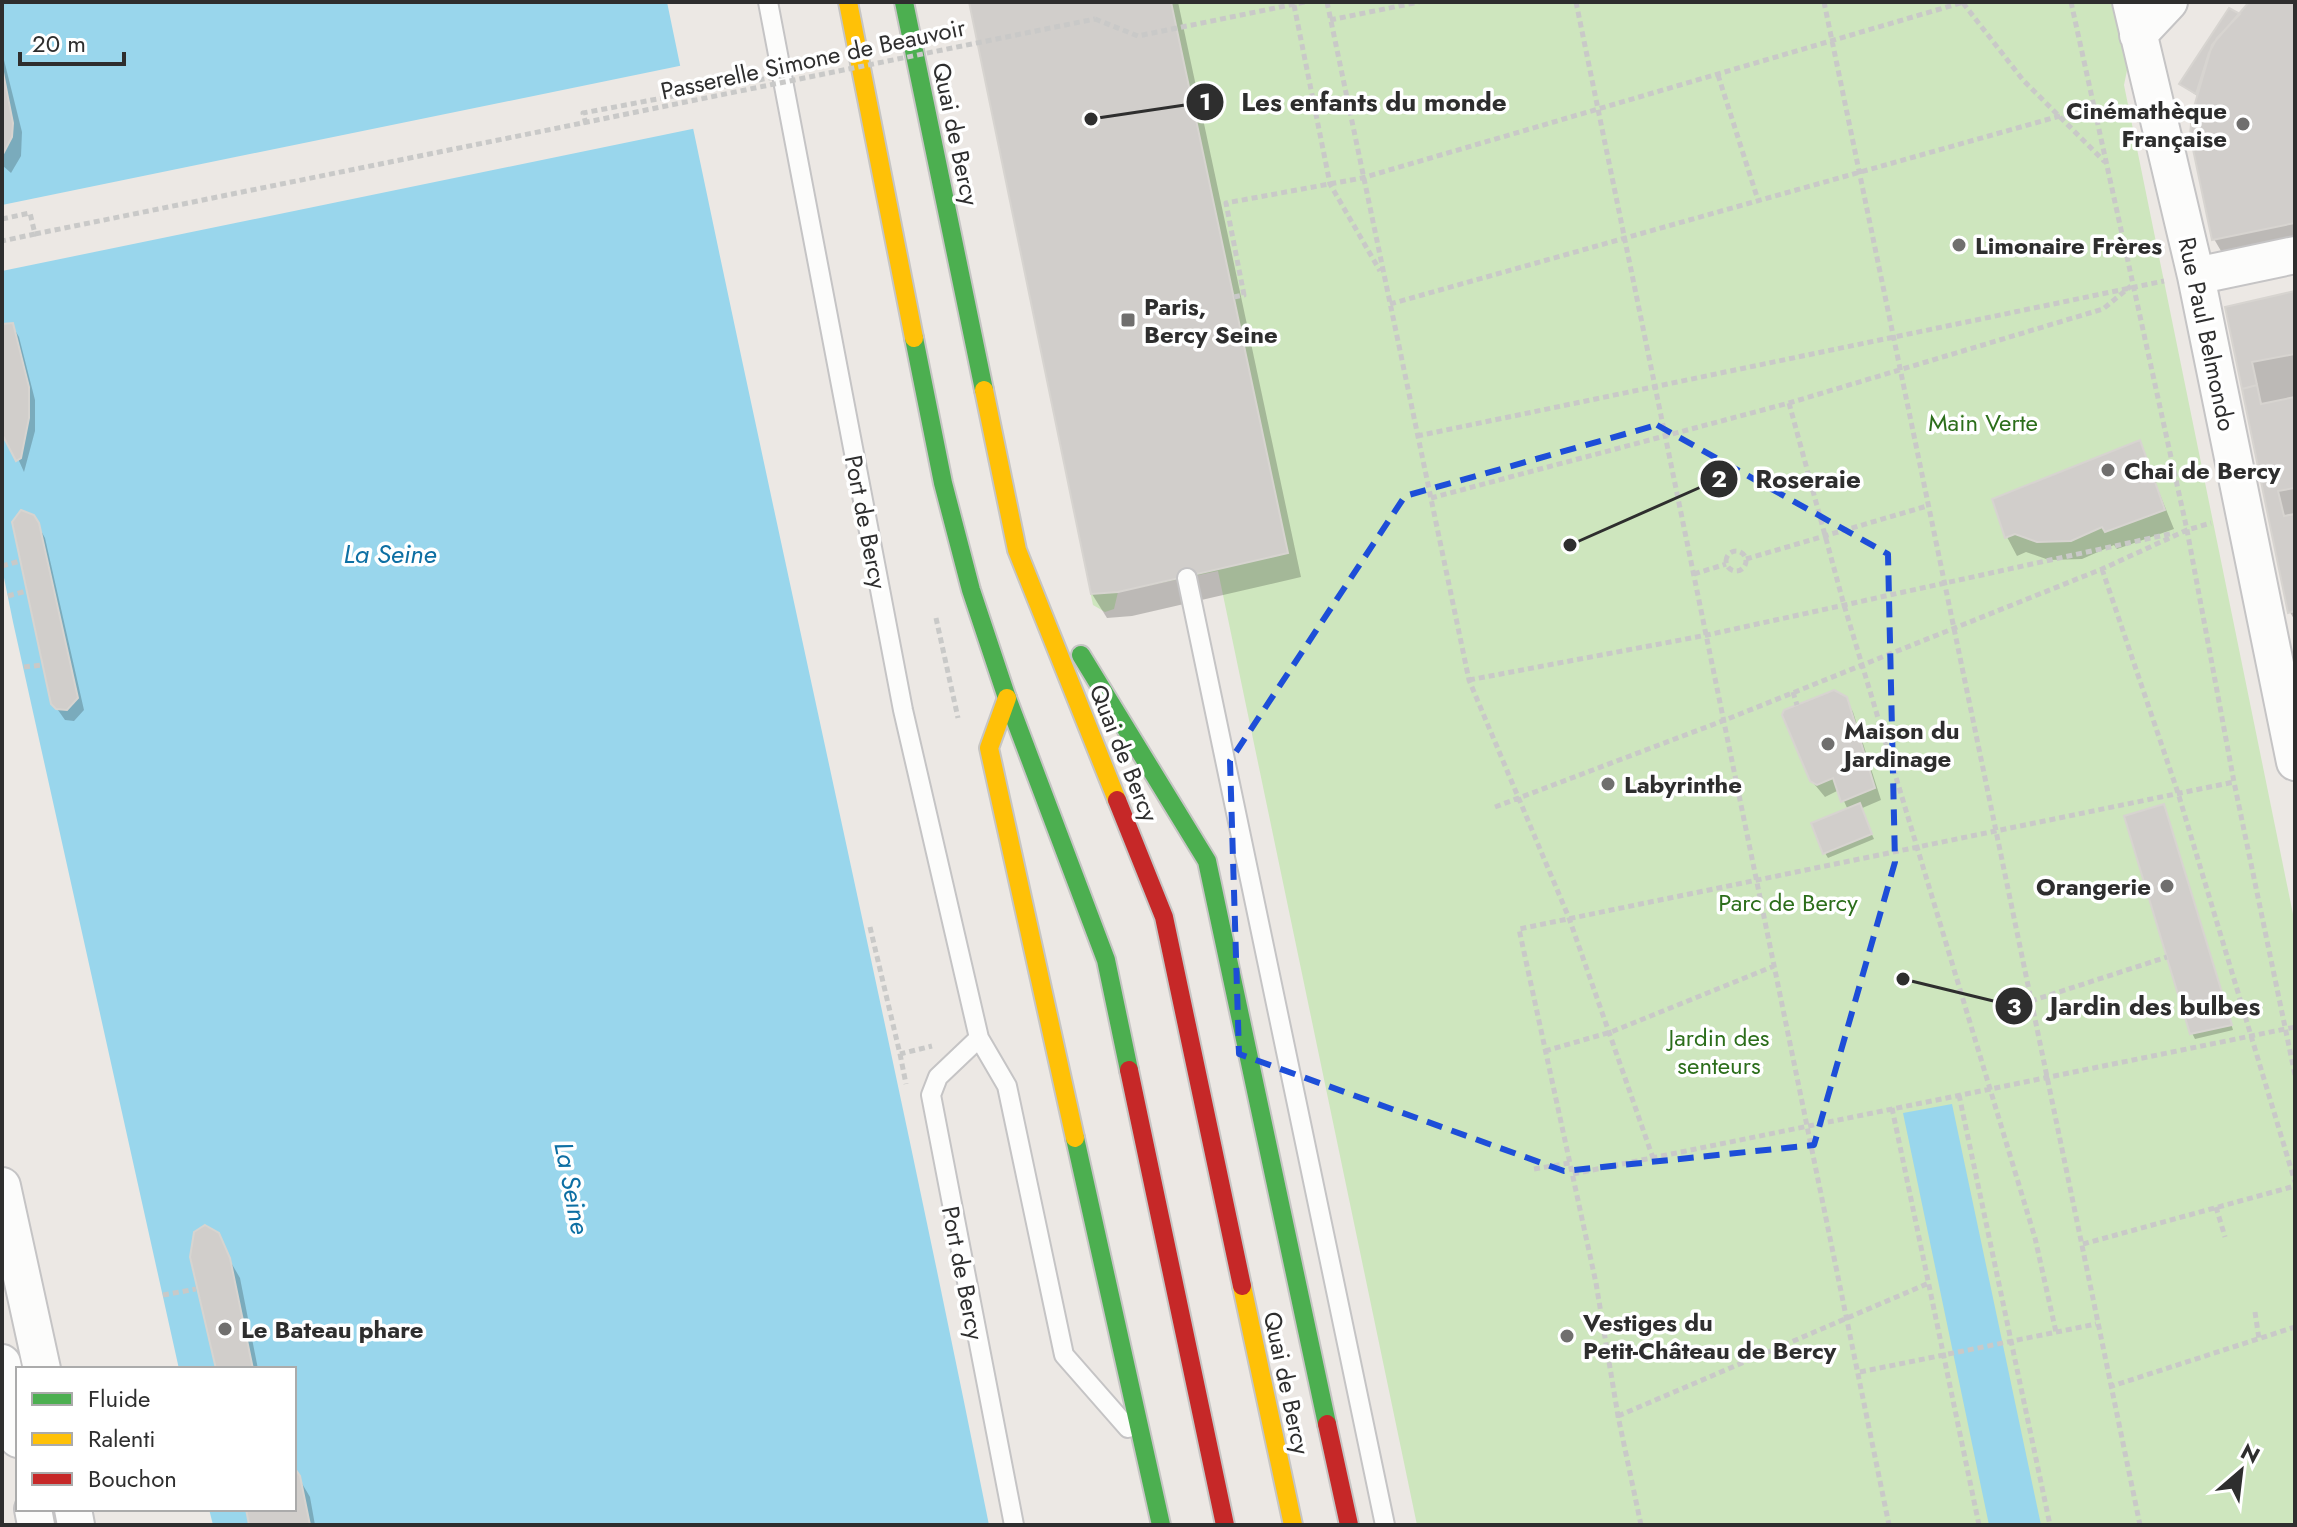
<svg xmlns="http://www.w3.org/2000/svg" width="2297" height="1527" font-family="Jost,sans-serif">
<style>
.green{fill:#cee6be}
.water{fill:#99d6ec}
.pier{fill:#ece8e4}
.shadow{fill:#0003}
.building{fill:#d1cecb;stroke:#d7d4d0;stroke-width:2}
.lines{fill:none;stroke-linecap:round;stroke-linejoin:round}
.lane-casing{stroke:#c5c4c5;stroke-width:22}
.street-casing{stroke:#c5c4c5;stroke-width:40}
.fast-casing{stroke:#c6c5c4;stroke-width:22}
.slow-casing{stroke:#c6c5c4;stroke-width:22}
.jam-casing{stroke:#c6c5c4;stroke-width:22}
.path{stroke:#c9c9c8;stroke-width:5;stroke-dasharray:6 4;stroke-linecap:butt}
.lane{stroke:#fcfcfb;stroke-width:18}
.street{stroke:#fcfcfb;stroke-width:36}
.fast{stroke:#4caf50;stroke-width:18}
.slow{stroke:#ffc107;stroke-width:18}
.jam{stroke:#c62828;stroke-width:18}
.path-bridge{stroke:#c9c9c8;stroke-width:5;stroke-dasharray:6 4;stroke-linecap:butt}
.marked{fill:none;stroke:#1d4ed8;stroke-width:6;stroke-dasharray:16 10;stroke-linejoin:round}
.poi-dot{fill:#706f6e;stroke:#fff;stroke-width:3}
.labels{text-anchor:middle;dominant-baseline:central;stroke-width:7;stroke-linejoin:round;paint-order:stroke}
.street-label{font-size:24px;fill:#2e2e2e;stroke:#fff}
.poi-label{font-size:24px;font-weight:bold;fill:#2e2e2e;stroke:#fff;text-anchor:start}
.park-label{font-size:24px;fill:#2c6e1b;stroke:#fff}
.water-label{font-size:26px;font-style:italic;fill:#0d6fa3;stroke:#fff}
.leader{fill:none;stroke:#2e2e2e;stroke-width:3}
.callout-dot{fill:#2e2e2e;stroke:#fff;stroke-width:3}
.mark-label{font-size:24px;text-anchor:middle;font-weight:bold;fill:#fff}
.callout-label{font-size:26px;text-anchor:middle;font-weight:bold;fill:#2e2e2e;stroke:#fff;stroke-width:7;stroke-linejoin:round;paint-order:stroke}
</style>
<rect width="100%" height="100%" fill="#ece8e4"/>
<path class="green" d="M969,2H2141L2124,85L2295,924V1525H1417L1218,571L1118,592L1114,609L1105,612L1093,605Z"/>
<path class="water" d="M2,2H667C771,510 887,1016 989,1525H213L209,1509H294V1369H179L13,622L2,568Z
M1952,1104L2041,1525H1989L1903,1113Z"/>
<path class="pier" d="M684,65L697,128L2,271V205Z"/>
<path class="shadow" d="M970,2H1178L1301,577L1132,616L1107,618L1092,594Z
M2251,2H2295V249L2228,263L2214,239L2199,97L2181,85L2230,10L2240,16Z
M2,52L22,132L21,156L11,173L2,165Z
M2295,293V621L2290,612L2227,309Z
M12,325L19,337L35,400V431L24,472L2,423V326Z
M2139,443L2174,529L2117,549L2114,545L2082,559L2049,560L2026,552L2017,556L2007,537L1995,500Z
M33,516L45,538L84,710L74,721L65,720L53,703Z
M1846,699L1853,712L1881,800L1860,809L1874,839L1828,858L1825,853L1848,810L1839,790L1825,797L1811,780Z
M2166,812L2233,1030L2195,1039L2192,1033Z
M205,1227L211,1228L240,1278L258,1369H217Z
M294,1470L310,1497L315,1525H252L248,1509H294Z"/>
<path class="building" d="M969,2H1171L1288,553L1118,592L1091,594Z
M2249,2H2295V223L2212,240L2190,135L2192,114L2212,45Z
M2229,8L2240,14L2217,38L2209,53L2196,94L2179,84Z
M2,67L13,123L12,137L2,156Z
M2295,291V354L2252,362L2257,385L2242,389L2225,307Z
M13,323L29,387V418L21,458L16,461L2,434V324Z
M2257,385L2261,404L2295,397V488L2278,491L2284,516L2295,514V611L2288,613L2242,389Z
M2140,440L2165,510L2105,532L2102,527L2071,541L2037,542L2015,534L2005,538L1992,499Z
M21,510L34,515L39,523L78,698L67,710L56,709L51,704L12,522Z
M1834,690L1847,697L1875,788L1841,802L1833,778L1817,785L1810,781L1782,715L1784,710Z
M1860,803L1872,834L1823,854L1811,823Z
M2164,804L2232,1025L2190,1034L2124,816Z
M205,1225L219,1233L230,1258L253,1369H216L190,1257L194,1232Z
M294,1467L300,1476L310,1525H249L246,1509H294Z"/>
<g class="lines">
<defs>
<path id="lane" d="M768,2L903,710L979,1038L1007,1086L1064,1355L1128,1428
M1187,578L1385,1525
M979,1038L938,1077L931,1095L1014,1525"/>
<path id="street" d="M2131,2L2196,276L2295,762
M2138,35L2169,2
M2196,276L2295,255
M2,1186L42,1369
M2,1363L18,1439
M33,1509L36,1525
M73,1509L76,1525"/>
<path id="fast" d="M904,2L984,390
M914,338L943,483L971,590L1007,698L1106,960L1129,1070
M1081,655L1207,861L1327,1424
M1075,1138L1161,1525"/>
<path id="slow" d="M848,2L914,338
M984,390L1017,550L1117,800
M1007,698L989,748L1075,1138
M1242,1286L1293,1525"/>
<path id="jam" d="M1117,800L1164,917L1242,1286
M1129,1070L1225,1525
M1327,1424L1349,1525"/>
</defs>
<use href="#lane" class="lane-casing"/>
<use href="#street" class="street-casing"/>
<use href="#fast" class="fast-casing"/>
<use href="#slow" class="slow-casing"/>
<use href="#jam" class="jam-casing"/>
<path class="path" d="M1327,2L1469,680L1569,918L1653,1158
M1576,2L1889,1525
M1824,2L2140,1525
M2071,2L2187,530L2234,782L2295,1075
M1963,3L2023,80L2105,162
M1294,5L1330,184L1380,271
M1095,19L1138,36L1305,2
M1330,20L1419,2
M1718,75L1758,200
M2,219L30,213L35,234L2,241
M1234,297L1244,295L1226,203L1362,178L1964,2
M1390,304L2092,107
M1789,403L1844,605L2035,1238L2056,1332
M1417,436L2164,281
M1431,498L1789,403L2103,309L2131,286
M1726 561a10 10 0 1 1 20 0a10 10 0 1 1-20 0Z
M1746,559L1927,506
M2,566L20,561
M2102,569L2178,793L2295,1182
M1694,574L1726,564
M8,596L26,591
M936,618L958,718
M24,667L42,665
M1469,680L1707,635L2174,533
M1793,692L1797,705
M1495,807L1725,720L2102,569L2187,530L2211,523
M870,927L900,1054L932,1046
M2031,1001L2167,957
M1545,1051L1611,1032L1774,966
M900,1054L906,1084
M1959,1095L2050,1525
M1892,1108L1979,1525
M1534,1169L1570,1163
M1573,1174L2295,1027
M2216,1207L2225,1237
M2083,1244L2295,1186
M163,1295L196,1289
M2255,1312L2259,1339
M1860,1372L2096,1324
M2109,1387L2295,1327
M1618,1416L1929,1283
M1641,1525L1618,1416L1596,1283L1519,929L2234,782"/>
<use href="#lane" class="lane"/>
<use href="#street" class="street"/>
<use href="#fast" class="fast"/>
<use href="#slow" class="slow"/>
<use href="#jam" class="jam"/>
<path class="path-bridge" d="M586,124L583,113L785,75
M35,234L1095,19"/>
</g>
<path class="marked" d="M1657,425L1888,554L1895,862L1814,1145L1564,1171L1239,1054L1230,761L1405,496Z"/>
<g class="poi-dot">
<circle cx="2243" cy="124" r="8"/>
<circle cx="1959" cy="245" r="8"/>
<rect x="1120" y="312" width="16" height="16" rx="4"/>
<circle cx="2108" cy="470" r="8"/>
<circle cx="1828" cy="744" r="8"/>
<circle cx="1608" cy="784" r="8"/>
<circle cx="2167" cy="886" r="8"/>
<circle cx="225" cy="1329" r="8"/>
<circle cx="1567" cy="1336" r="8"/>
</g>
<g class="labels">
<g class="street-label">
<text transform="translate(813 59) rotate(-12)">Passerelle Simone de Beauvoir</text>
<text transform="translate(956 134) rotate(78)">Quai de Bercy</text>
<text transform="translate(2207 334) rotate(78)">Rue Paul Belmondo</text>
<text transform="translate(866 522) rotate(79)">Port de Bercy</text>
<text transform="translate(1124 753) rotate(68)">Quai de Bercy</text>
<text transform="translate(963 1273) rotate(79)">Port de Bercy</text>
<text transform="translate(1287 1383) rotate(78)">Quai de Bercy</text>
</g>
<g class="poi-label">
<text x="2227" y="110" text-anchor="end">Cinémathèque<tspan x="2227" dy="28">Française</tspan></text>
<text x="1975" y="245">Limonaire Frères</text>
<text x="1144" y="306">Paris,<tspan x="1144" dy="28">Bercy Seine</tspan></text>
<text x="2124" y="470">Chai de Bercy</text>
<text x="1844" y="730">Maison du<tspan x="1844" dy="28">Jardinage</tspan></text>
<text x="1624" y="784">Labyrinthe</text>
<text x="2151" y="886" text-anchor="end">Orangerie</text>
<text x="1583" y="1322">Vestiges du<tspan x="1583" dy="28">Petit-Château de Bercy</tspan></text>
<text x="241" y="1329">Le Bateau phare</text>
</g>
<g class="park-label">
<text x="1983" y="422">Main Verte</text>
<text x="1788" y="902">Parc de Bercy</text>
<text x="1719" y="1037">Jardin des<tspan x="1719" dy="28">senteurs</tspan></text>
</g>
<g class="water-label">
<text x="390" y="554">La Seine</text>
<text transform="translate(572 1188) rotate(79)">La Seine</text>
</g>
</g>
<path class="leader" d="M1091 119L1205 102M1570 545L1719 479M1903 979L2014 1006"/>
<g class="callout-dot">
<circle cx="1091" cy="119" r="8"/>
<circle cx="1570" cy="545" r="8"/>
<circle cx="1903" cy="979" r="8"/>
<circle cx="1205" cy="102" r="20"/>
<circle cx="1719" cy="479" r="20"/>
<circle cx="2014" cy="1006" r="20"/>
</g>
<g class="mark-label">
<text x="1205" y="110">1</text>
<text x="1719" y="487">2</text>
<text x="2014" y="1015">3</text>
</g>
<g class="callout-label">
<text x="1374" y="111">Les enfants du monde</text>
<text x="1808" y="488">Roseraie</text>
<text x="2155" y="1015">Jardin des bulbes</text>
</g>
<rect width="2297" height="1527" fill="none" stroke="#2e2e2e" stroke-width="8"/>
<rect x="16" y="1367" width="280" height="144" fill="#ffffff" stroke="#ababab" stroke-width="2"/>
<rect x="32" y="1393" width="40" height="12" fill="#4caf50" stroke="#ababab" stroke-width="2"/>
<text x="88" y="1407" font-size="24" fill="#2e2e2e">Fluide</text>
<rect x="32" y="1433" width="40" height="12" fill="#ffc107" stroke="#ababab" stroke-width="2"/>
<text x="88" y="1447" font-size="24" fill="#2e2e2e">Ralenti</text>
<rect x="32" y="1473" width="40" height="12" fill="#c62828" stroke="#ababab" stroke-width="2"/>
<text x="88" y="1487" font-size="24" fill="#2e2e2e">Bouchon</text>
<g transform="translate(2241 1471) rotate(28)" stroke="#ffffff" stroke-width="6" paint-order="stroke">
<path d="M0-6L14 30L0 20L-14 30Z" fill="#2e2e2e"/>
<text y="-12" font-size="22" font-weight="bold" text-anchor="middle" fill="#2e2e2e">N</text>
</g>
<path d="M20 52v12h104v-12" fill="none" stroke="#2e2e2e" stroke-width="4"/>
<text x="32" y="52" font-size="24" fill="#2e2e2e" stroke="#ffffff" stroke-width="6" paint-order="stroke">20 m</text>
</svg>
